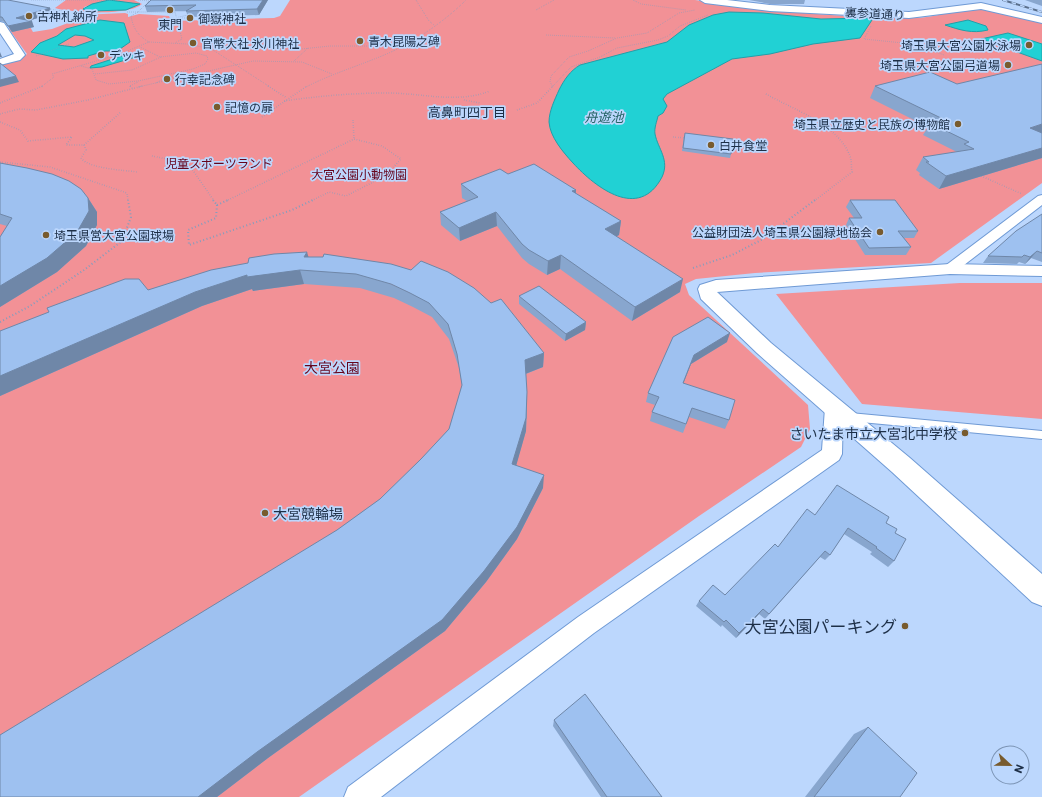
<svg xmlns="http://www.w3.org/2000/svg" width="1042" height="797" font-family="Commissioner,'Noto Sans JP',sans-serif">
<style>
.green{fill:#f29196}
.water{fill:#21d1d4;stroke:#20a0aa;fill-rule:evenodd}
.lines{fill:none;stroke-linecap:round;stroke-linejoin:round}
.service-casing{stroke:#6f9ad5;stroke-width:2}
.minor-casing{stroke:#6f9ad5;stroke-width:2}
.tertiary-casing{stroke:#6f9ad5;stroke-width:2}
.path-far2{stroke:#859dbe;stroke-width:1;stroke-dasharray:0.5 1.5;stroke-linecap:butt}
.path-far1{stroke:#859dbe;stroke-width:1.5;stroke-dasharray:0.5 2;stroke-linecap:butt}
.path{stroke:#859dbe;stroke-width:2;stroke-dasharray:1 2.5;stroke-linecap:butt}
.service{fill:#fff;fill-rule:evenodd}
.minor{fill:#fff;fill-rule:evenodd}
.tertiary{fill:#fff;fill-rule:evenodd}
.rail-casing{stroke:#5a6f8c;stroke-width:2}
.rail{stroke:#bcd7fd;stroke-width:1.5;stroke-dasharray:4.5;stroke-linecap:butt}
.wall{fill:#88a6ce}
.shaded-wall{fill:#6f87a8}
.building{fill:#9ec1f0;stroke:#6f87a8}
.poi-dot{fill:#785b2e;stroke:#bcd7fd;stroke-width:1.5}
.labels{text-anchor:middle;dominant-baseline:central;stroke-width:3.5;stroke-linejoin:round;paint-order:stroke}
.far-street-label{font-size:12px;fill:#1d2f47;stroke:#bcd7fd}
.far-poi-label{font-size:12px;fill:#1d2f47;stroke:#bcd7fd;text-anchor:start}
.far-park-label{font-size:12px;fill:#66041c;stroke:#bcd7fd}
.far-neighbourhood-label{font-size:13px;fill:#1d2f47;stroke:#bcd7fd}
.far-water-label{font-size:13px;font-style:italic;fill:#226263;stroke:#bcd7fd}
.park-label{font-size:14px;fill:#66041c;stroke:#bcd7fd}
.poi-label{font-size:14px;fill:#1d2f47;stroke:#bcd7fd;text-anchor:end}
.near-poi-label{font-size:17px;fill:#1d2f47;stroke:#bcd7fd;text-anchor:end}
</style>
<rect width="100%" height="100%" fill="#bcd7fd"/>
<path class="green" d="M66,0H109L84,7V10L89,11L126,10L113,1L115,0H134L142,4C128,16 72,13 55,8Z
M290,0H695C767,12 842,17 916,18C935,18 954,9 973,9C996,8 1020,18 1042,22V183L931,263L755,273L696,279L685,284L689,295L808,405L810,429L801,447L699,516L299,797H0V64L19,60L27,54L9,29L28,23L33,32L52,29L76,20L81,15L125,13L128,14V17L139,14L169,16L171,20L173,21L274,18L280,16Z
M960,283H1042V419L862,404L776,294Z"/>
<path class="water" d="M109,0L140,4L126,10L89,11L83,9L92,4Z
M729,12L763,13L821,19L868,18L872,20L860,38L813,44L770,54L732,59L667,94L663,99L667,106L663,113L658,116C657,121 654,128 655,134C658,149 670,160 662,177C639,221 596,188 573,163C563,152 550,137 549,122C549,111 555,99 559,90C564,80 570,71 580,65L667,42L689,25L713,15Z
M100,20L124,23L130,42L117,51H105L88,56V58L63,59L31,52L40,43L57,36L66,29ZM75,35L85,36L94,40L74,47L58,45Z
M968,20L986,26L988,30C972,34 960,30 945,25Z
M1008,33L1042,44V61L981,39Z
M128,54L139,56L102,67L90,68L91,66Z"/>
<g class="lines">
<defs>
<path id="service" d="M850,413L1042,431V439L850,421L847,420L845,417L847,414Z"/>
<path id="minor" d="M1042,195V205L955,272H945L943,269L945,266L1038,196Z
M834,401L840,403L843,408L842,454L839,460L594,633L381,797H344L348,787L578,617L822,450L825,408L828,403Z"/>
<path id="tertiary" d="M700,0H727L770,5L909,12L981,3L1042,17V23L981,9L909,18L770,11L705,3Z
M0,22L4,23L25,55L20,60L0,65V59L14,54L0,33Z
M950,264L1042,266V276L950,274L717,292L771,343L910,458L1042,574V606L1032,602L892,472L757,353L701,299L698,289L700,285L716,280Z"/>
</defs>
<use href="#service" class="service-casing"/>
<use href="#minor" class="minor-casing"/>
<use href="#tertiary" class="tertiary-casing"/>
<path class="path-far2" d="M31,0H120
M138,0L150,1
M416,0L429,21L434,25
M633,0L641,4L686,10
M49,9L62,11
M536,10L554,0
M127,12H138L150,0
M176,18L191,14
M178,18H186
M871,26L864,39L903,43V45L926,48L944,55
M546,35L615,38
M149,42L187,44L212,49L265,48L292,50L330,46H401
M213,50L270,87
M36,56L69,44
M294,61L308,48
M81,66L92,69L96,80L109,84L138,81L193,69L205,64L208,59L207,56L196,53L160,57L140,47
M95,74L132,70L161,57
M156,83L167,77H182
M553,86L571,67L600,57L617,48L658,40L668,36L680,26L708,15
M41,87L54,77L52,74L120,54L149,42C138,36 133,28 131,16L138,12H175L182,39L175,43
M131,87L130,86L138,82
M138,87L253,61L302,62L332,74
M306,87C333,73 362,65 391,52C416,41 446,20 466,0
M553,87L550,82L551,76L569,57L588,51L617,38L647,33L679,13L695,10"/>
<path class="path-far1" d="M130,86L132,88
M268,86L287,98
M766,94C794,110 838,124 850,156C852,161 851,167 852,172L814,201
M464,100L480,103
M284,101C318,96 353,93 387,93C422,93 457,104 490,91
M0,103L43,86
M517,110L537,103L553,86
M0,114L19,109L36,110L88,100L143,86
M262,117L307,86
M353,120L354,139
M0,122L20,130L28,141L72,137L66,145H84L121,112
M673,137L686,138
M84,145L86,150L81,158C89,169 124,170 137,172
M152,156L188,163L214,201
M0,162L50,167L127,193L128,201
M979,175L1022,194
M226,201L354,139L382,146L401,159L385,176L346,196L329,192L311,201"/>
<path class="path" d="M213,200L217,205
M217,205L216,218L188,230L189,245L292,210L313,200
M217,205L228,200
M693,268L732,255L763,239L815,200
M0,322L30,306L84,270L122,241L131,217L128,200"/>
<use href="#service" class="service"/>
<use href="#minor" class="minor"/>
<use href="#tertiary" class="tertiary"/>
<defs>
<path id="rail" d="M1003,0L1042,12"/>
</defs>
<use href="#rail" class="rail-casing"/>
<use href="#rail" class="rail"/>
</g>
<path class="wall" d="M0,0L53,13L28,21L34,27L12,32L5,22L0,21Z
M151,0H268L259,15L188,17L186,11H187L147,12L145,6Z
M749,0H805L804,4H770Z
M1025,0H1042V6Z
M875,86L1042,158L939,189L919,175L920,173L916,170L923,157L957,152L923,135L928,127L870,98Z
M684,136L731,154L730,158L682,151Z
M0,163L88,198L97,212V225L86,246L57,272L0,307V237L7,226L0,224Z
M508,174L576,190V194L621,221L619,235L616,237L680,292L632,321L560,269L547,275L529,264L522,258L497,226L460,241L441,225L440,212L467,201L462,198L461,184Z
M850,200L918,231L914,238H904L911,247L906,255H865L846,225L849,218H854L846,207Z
M1042,214V262L1031,258L1025,264L1019,262L1017,264L983,263L988,256Z
M324,254L544,353L543,367L526,374L527,406L526,431L516,465L543,488L517,539L486,582L445,631L268,758L217,797H0L337,530L380,499L421,459L449,429L462,386L459,368L449,339L432,317L413,307L394,298L360,288L304,284L253,291L252,289L202,306L0,396V331L148,290L308,257H323Z
M519,296L586,322L585,330L565,341L519,304Z
M673,337L727,342L691,364L683,383L729,420L725,429L689,417L683,433L650,421L652,412L655,405L646,402L648,393Z
M815,515L886,523L895,533L894,561L888,567L870,554L872,552L844,534L830,555L825,560L820,557L765,619L759,614L736,638L722,625L721,627L696,606L699,601L725,595L778,547Z
M554,720L662,797H601L553,726Z
M868,727L900,797H805L854,734Z"/>
<path class="shaded-wall" d="M263,0H268L259,15L257,9Z
M50,8L53,13L19,24L16,18Z
M32,21L34,27L12,32L8,26Z
M0,52L2,57H0Z
M16,76L19,82L0,87V80Z
M1042,124V134L1030,128Z
M1042,148V158L939,189L946,176Z
M576,190L575,203L572,191Z
M88,198L97,212V225L86,246L57,272L0,307V286Z
M496,212L497,226L460,241L459,228Z
M621,221L619,235L604,243L605,229Z
M1037,251L1031,258L1025,264L1030,257Z
M307,252L311,265L304,257Z
M561,255L560,269L547,275L548,261Z
M300,270L304,284L253,291L252,289L202,306L0,396V376L195,292L247,275Z
M683,279L680,292L632,321L635,307Z
M586,322L585,330L565,341L566,334Z
M730,333L727,342L691,364L680,392L683,383L694,355Z
M544,353L543,367L525,374V360Z
M527,392L526,431L513,477L512,464Z
M544,475L543,488L517,539L486,582L445,631L268,758L217,797H198Z
M763,609L759,614L736,638L739,633Z"/>
<path class="building" d="M0,0H8L50,8L16,18L32,21L8,26L2,17H0Z
M151,0H263L257,9L186,11L196,5L145,6Z
M0,63L16,76L0,80Z
M1042,64V124L1030,128L1042,133V148L946,176L926,162H929L923,157L974,149L964,144L969,142L930,123L943,119L875,86L930,72L957,84Z
M685,133L733,139L731,154L683,148Z
M0,163L27,168L52,174L69,181L81,189L88,198L89,211L77,232L47,258L0,286V237L12,218L0,214Z
M534,164L576,190L572,191L621,221L605,229L683,279L635,307L561,255L548,261L529,250L522,244L496,212L459,228L440,212L478,197L461,184L500,169L508,174Z
M850,200H895L918,231H898L911,247L869,248L849,218H862Z
M1042,214V253L1037,251L1030,257L1024,255L1022,257L988,256L1016,231Z
M307,252L304,257H323L324,254L391,264L411,270L421,261L448,272L474,288L491,303L501,299L544,353L525,360L527,392L526,418L512,464L544,475L517,527L484,571L442,620L257,752L198,797H0V735L337,530L380,499L421,459L449,429L462,385L457,354L448,324L429,303L410,293L391,284L356,274L300,270L247,277V275L195,292L0,376V331L49,312L47,308L125,279H139L148,290L211,270L248,263L249,258L274,254Z
M539,286L586,322L566,334L519,296Z
M708,317L730,333L694,355L683,383L735,400L729,420L692,408L686,424L652,412L659,397L648,393L673,337Z
M837,485L889,517L886,523L897,529L895,533L906,539L894,561L876,548L877,547L848,528L830,555L825,551L769,614L763,609L739,633L726,620L724,622L699,601L713,585L725,595L775,544L778,547L807,509L815,515Z
M585,694L662,797H607L554,720Z
M868,727L917,773L900,797H814Z"/>
<g class="poi-dot">
<circle cx="170" cy="10" r="4"/>
<circle cx="29" cy="16" r="4"/>
<circle cx="190" cy="18" r="4"/>
<circle cx="360" cy="41" r="4"/>
<circle cx="193" cy="43" r="4"/>
<circle cx="1029" cy="45" r="4"/>
<circle cx="101" cy="55" r="4"/>
<circle cx="1008" cy="65" r="4"/>
<circle cx="167" cy="79" r="4"/>
<circle cx="217" cy="107" r="4"/>
<circle cx="958" cy="124" r="4"/>
<circle cx="711" cy="145" r="4"/>
<circle cx="880" cy="232" r="4"/>
<circle cx="46" cy="235" r="4"/>
<circle cx="965" cy="433" r="4"/>
<circle cx="265" cy="513" r="4"/>
<circle cx="905" cy="626" r="4"/>
</g>
<g class="labels">
<g class="far-street-label">
<text transform="translate(875 13) rotate(3)">裏参道通り</text>
</g>
<g class="far-poi-label">
<text x="37" y="16">古神札納所</text>
<text x="198" y="18">御嶽神社</text>
<text x="170" y="24" text-anchor="middle">東門</text>
<text x="368" y="41">青木昆陽之碑</text>
<text x="201" y="43">官幣大社 氷川神社</text>
<text x="1021" y="45" text-anchor="end">埼玉県大宮公園水泳場</text>
<text x="109" y="55">デッキ</text>
<text x="1000" y="65" text-anchor="end">埼玉県大宮公園弓道場</text>
<text x="175" y="79">行幸記念碑</text>
<text x="225" y="107">記憶の扉</text>
<text x="950" y="124" text-anchor="end">埼玉県立歴史と民族の博物館</text>
<text x="719" y="145">白井食堂</text>
<text x="872" y="232" text-anchor="end">公益財団法人埼玉県公園緑地協会</text>
<text x="54" y="235">埼玉県営大宮公園球場</text>
</g>
<g class="far-park-label">
<text x="219" y="163">児童スポーツランド</text>
<text x="359" y="174">大宮公園小動物園</text>
</g>
<g class="far-neighbourhood-label">
<text x="467" y="112">高鼻町四丁目</text>
</g>
<g class="far-water-label">
<text x="604" y="117">舟遊池</text>
</g>
<g class="park-label">
<text x="332" y="367">大宮公園</text>
</g>
<g class="poi-label">
<text x="957" y="433">さいたま市立大宮北中学校</text>
<text x="273" y="513" text-anchor="start">大宮競輪場</text>
</g>
<g class="near-poi-label">
<text x="897" y="626">大宮公園パーキング</text>
</g>
</g>
<g transform="translate(1010 765) rotate(112)"><circle r="19" fill="#bcd7fd" stroke="#7c94b4"/>
<path d="M0-3L7 15L0 10L-7 15Z" fill="#785b2e"/>
<text y="-6" font-size="11" font-weight="bold" text-anchor="middle" fill="#1d2f47">N</text>
</g>
</svg>
